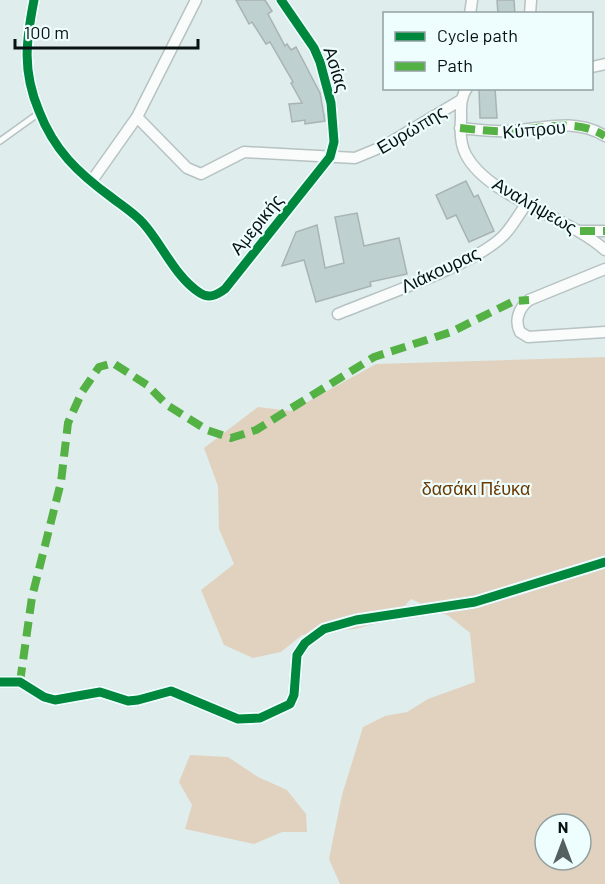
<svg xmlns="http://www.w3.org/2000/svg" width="605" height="884" font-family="Barlow,sans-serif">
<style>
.green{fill:#e1d2c0;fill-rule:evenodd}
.building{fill:#bed0d0;stroke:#a9b3b3;stroke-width:1.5}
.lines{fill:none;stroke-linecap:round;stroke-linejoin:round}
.lane-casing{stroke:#b7c2c2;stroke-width:8}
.street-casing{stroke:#b7c2c2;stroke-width:13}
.lane{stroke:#fafcfc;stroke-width:5}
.street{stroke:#fafcfc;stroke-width:10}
.quiet{stroke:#54b144;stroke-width:8;stroke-dasharray:15 8;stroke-linecap:butt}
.cycleway-casing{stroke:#eefefe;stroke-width:13}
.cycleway{stroke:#00873e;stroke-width:9}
.labels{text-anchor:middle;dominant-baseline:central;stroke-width:4.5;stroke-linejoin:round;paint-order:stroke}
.street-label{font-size:18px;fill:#091212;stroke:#eefefe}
.park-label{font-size:18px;fill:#6d3b00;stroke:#eefefe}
</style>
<rect width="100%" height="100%" fill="#dfeded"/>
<path class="green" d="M605,357V884H340L329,859L342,795L363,727L385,716L407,712L428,699L475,682L470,633L449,616L411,599L393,619L355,629L302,635L281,652L253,658L224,645L201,590L234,564L219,529L218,486L204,448L258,407L291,411L376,364ZM545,824H581V860H545Z
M190,755L228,757L258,777L287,790L306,814L307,832H282L254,844L185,829L192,805L179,782Z"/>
<path class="building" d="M236,0H265L272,11L268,14L285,46L287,44L291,50L296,47L320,93L325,121L305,124V120L292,122L289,104L302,103L291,83L293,82L270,42L266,44L252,22L249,24Z
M497,0H514L515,14H498Z
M479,88H495L497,118H480Z
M466,181L474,197L478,195L494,231L469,242L456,215L447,219L436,195Z
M357,213L364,246L399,238L407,274L370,282L371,286L316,302L304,260L282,266L296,232L317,225L325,268L344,263L335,217Z"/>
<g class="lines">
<defs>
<path id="lane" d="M0,141L39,113"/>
<path id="street" d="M34,0C26,41 22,71 39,111C54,150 78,173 111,197C121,205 134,213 143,223C162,244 175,277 200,293C209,299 217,295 225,289L330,157L334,142L331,103L320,62L314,48L281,0
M470,14L472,0
M530,14L531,0
M592,67L605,64
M467,88C460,98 461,107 461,119C460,131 460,144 466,155C488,197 569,217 605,250
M137,117L187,168L201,174L244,152L355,158L384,146L461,100
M460,128C478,130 495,132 512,131C545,128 575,118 605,136
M91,182L137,117L196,0
M580,231H605
M605,269L529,300C519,308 514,320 520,332L528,337L605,332
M338,314C378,297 478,264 505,234C513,225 520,213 526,204
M0,682H20L44,697L55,700L100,692L128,701L138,700L171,691L238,719L260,718L290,704L294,695L297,655L305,643L324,629L356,620L475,602L605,562"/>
</defs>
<use href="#lane" class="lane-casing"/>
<use href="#street" class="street-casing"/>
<use href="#lane" class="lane"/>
<use href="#street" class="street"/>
<path class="quiet" d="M460,128C478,130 495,132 512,131C545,128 575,118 605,136
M580,231H605
M20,682L32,597L61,482L68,423L82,392L99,367L113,363L147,385L167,405L207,430L231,438L256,430L374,357L451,332L514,301L529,300"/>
<defs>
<path id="cycleway" d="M34,0C26,41 22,71 39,111C54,150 78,173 111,197C121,205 134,213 143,223C162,244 175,277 200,293C209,299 217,295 225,289L330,157L334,142L331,103L320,62L314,48L281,0
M0,682H20L44,697L55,700L100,692L128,701L138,700L171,691L238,719L260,718L290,704L294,695L297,655L305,643L324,629L356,620L475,602L605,562"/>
</defs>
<use href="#cycleway" class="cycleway-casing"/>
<use href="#cycleway" class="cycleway"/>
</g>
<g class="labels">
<g class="street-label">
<text transform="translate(337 69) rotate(72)">Ασίας</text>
<text transform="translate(411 129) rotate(-31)">Ευρώπης</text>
<text transform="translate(534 129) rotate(-5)">Κύπρου</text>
<text transform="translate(535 205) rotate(30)">Αναλήψεως</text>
<text transform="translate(256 224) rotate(-51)">Αμερικής</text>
<text transform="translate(440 269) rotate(-25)">Λιάκουρας</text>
</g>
<g class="park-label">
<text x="476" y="488">δασάκι Πέυκα</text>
</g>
</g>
<rect x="383" y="12" width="210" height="78" fill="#eefefe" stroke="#92a0a0" stroke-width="1.5"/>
<rect x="395" y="32" width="30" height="9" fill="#00873e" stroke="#92a0a0" stroke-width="1.5"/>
<text x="437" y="42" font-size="18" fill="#091212">Cycle path</text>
<rect x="395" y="62" width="30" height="9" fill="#54b144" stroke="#92a0a0" stroke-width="1.5"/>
<text x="437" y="72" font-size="18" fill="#091212">Path</text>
<g transform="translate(563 842)"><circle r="28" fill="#eefefe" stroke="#92a0a0" stroke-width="1.5"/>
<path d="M0-4.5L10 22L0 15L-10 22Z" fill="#545f5f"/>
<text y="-9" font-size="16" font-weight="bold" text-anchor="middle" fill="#091212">N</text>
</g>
<path d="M15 39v9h183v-9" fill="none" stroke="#091212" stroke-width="3"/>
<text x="24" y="39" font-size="18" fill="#091212" stroke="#eefefe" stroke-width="4.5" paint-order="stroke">100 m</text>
</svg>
